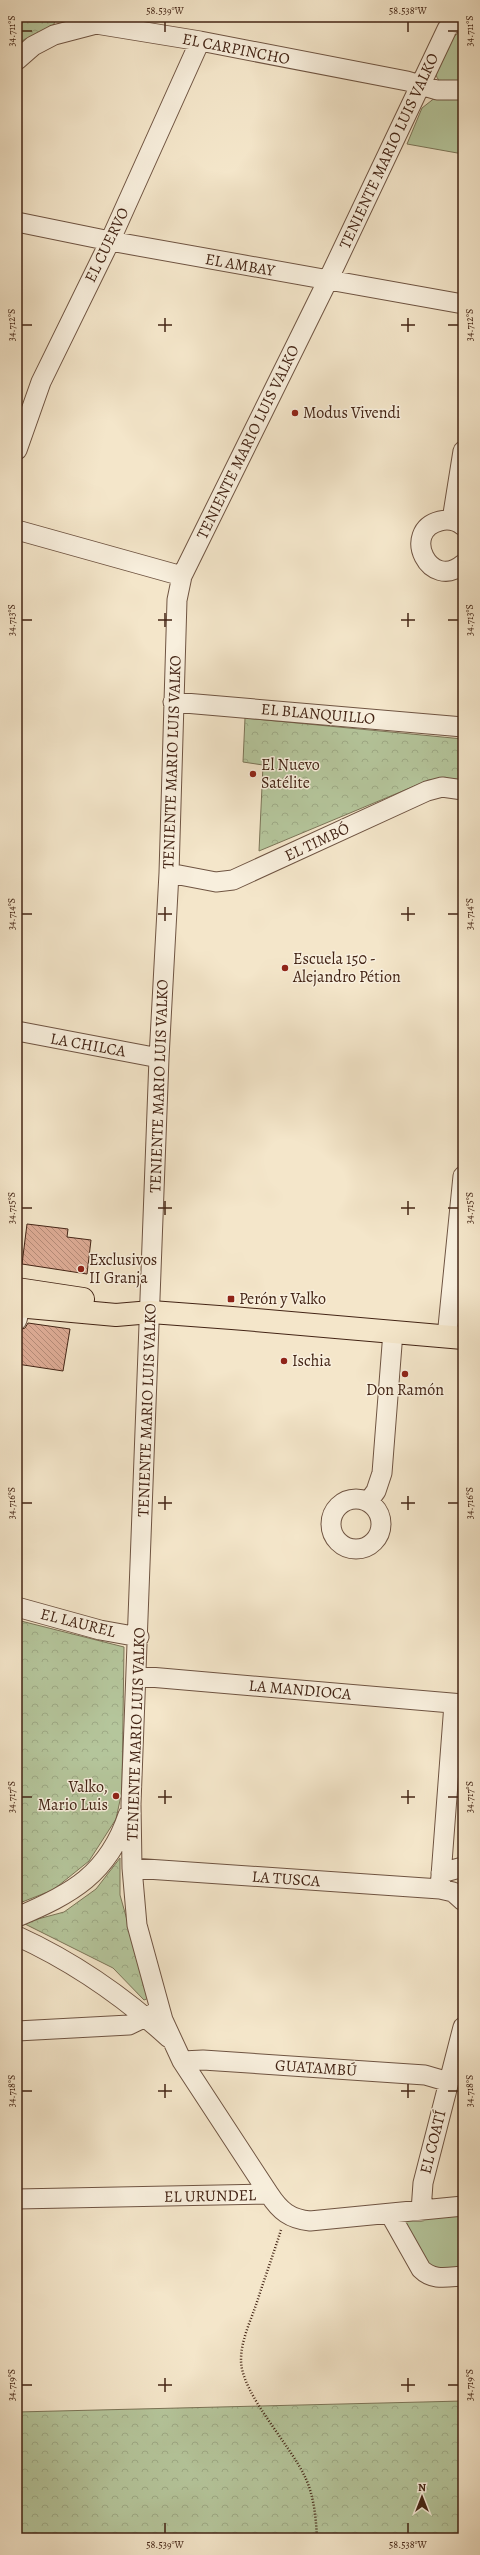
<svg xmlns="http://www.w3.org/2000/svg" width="480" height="2555" font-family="Alegreya,serif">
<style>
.green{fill:#b5c69c;stroke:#7c7558}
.forest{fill:url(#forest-crowns);stroke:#7c7558}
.building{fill:url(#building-back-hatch);stroke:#432415}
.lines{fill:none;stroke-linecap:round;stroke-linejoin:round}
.minor-casing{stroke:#6f5442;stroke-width:21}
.major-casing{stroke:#432415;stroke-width:24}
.path{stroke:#432415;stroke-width:2.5;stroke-dasharray:1 2;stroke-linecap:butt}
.minor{stroke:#f8efdd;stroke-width:19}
.major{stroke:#f4e6ca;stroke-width:22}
.ticks{fill:none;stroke:#432415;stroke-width:1.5}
.poi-dot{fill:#8f2418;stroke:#f8efdd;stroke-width:1.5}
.labels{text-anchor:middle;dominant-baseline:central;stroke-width:3;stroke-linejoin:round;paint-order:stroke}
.street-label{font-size:16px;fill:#432415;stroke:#f8efdd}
.poi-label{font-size:16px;fill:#432415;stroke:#f8efdd;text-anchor:start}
.neatline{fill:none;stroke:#432415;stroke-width:1.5}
.ticks-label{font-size:10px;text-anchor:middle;fill:#432415}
</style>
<defs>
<pattern id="forest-crowns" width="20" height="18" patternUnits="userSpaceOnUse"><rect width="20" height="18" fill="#b5c69c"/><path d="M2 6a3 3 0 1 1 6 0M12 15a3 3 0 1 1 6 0" fill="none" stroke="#9daa86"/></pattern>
<pattern id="building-back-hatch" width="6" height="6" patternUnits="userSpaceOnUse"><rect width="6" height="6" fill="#ddab95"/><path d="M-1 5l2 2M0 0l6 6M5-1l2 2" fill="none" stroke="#b58b78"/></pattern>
</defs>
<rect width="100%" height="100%" fill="#f4e6ca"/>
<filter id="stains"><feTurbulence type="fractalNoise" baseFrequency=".005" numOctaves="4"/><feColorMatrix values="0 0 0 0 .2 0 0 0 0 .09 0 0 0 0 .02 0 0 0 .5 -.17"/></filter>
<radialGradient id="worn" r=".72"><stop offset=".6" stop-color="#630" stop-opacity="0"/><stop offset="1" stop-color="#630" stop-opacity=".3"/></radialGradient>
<path class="green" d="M463,29V84C458,83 449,85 444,83C421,75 452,35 463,29Z
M436,97H463V154L407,144L422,108Z
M463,2210V2268L435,2270L424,2265L405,2226V2221Z"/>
<path class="forest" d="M17,17H56L54,24L17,54Z
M245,718L463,739V780L445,778L429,780L259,851L263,765L243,762Z
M17,1620L124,1647L122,1791L116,1819L89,1861L53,1890L17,1904Z
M120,1858V1895L149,1998L144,2000L113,1968L23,1923L64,1912L96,1889Z
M463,2401V2538H17V2412Z"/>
<path class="building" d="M27,1224L68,1229L67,1237L91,1240L87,1274L22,1264Z
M28,1323L70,1329L63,1371L17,1364V1331L25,1328Z"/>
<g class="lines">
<defs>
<path id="minor" d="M17,60L33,46L54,35L96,24L200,41L407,81L437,90H463
M17,222L110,241L463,304
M17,450L41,382L110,241L200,41
M452,520L463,451
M463,526C457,521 448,519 440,521C400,531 430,592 463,564
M17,530L182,576
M173,702L463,727
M169,873L216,882L233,880L427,791L442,787L463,790
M17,1031L159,1058
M17,1320L24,1292
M447,1337L463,1176
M331 1524a25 25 0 1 1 50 0a25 25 0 1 1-50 0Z
M368,1502L376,1491L382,1473L393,1332
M17,1607L100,1630L139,1637
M138,1676L463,1704
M132,1868L440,1889L453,1892L463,1901
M441,1873L463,1867
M440,1889L454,1704
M17,1917C72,1894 108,1874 128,1815
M17,1936C74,1962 123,1996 169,2038
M17,2031L129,2025L156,2012
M182,2061L203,2060L425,2075L449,2082
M269,2194L182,2061L163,2020L137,1925L132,1868L131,1804L159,1058L169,873L177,600L182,576L328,280L447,29L452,23L463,22
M17,2199L269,2194C280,2211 290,2219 310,2221L463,2206
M421,2211L423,2183L463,2027
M390,2214L421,2269C433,2281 447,2277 463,2276"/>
<path id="major" d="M17,1289L83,1299
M17,1306L116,1315L151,1312L232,1318L463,1338"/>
</defs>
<use href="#minor" class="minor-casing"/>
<use href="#major" class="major-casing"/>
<path class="path" d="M281,2230C273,2255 264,2280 256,2305C250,2322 241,2341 241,2360C241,2394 291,2445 306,2479C314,2497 316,2518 317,2538"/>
<use href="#minor" class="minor"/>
<use href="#major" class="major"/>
</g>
<path class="ticks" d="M165,22V32M408,22V32M22,31H32M448,31H458M165,318V332M408,318V332M22,325H32M158,325H172M401,325H415M448,325H458M165,613V627M408,613V627M22,620H32M158,620H172M401,620H415M448,620H458M165,907V921M408,907V921M22,914H32M158,914H172M401,914H415M448,914H458M165,1201V1215M408,1201V1215M22,1208H32M158,1208H172M401,1208H415M448,1208H458M165,1496V1510M408,1496V1510M22,1503H32M158,1503H172M401,1503H415M448,1503H458M165,1790V1804M408,1790V1804M22,1797H32M158,1797H172M401,1797H415M448,1797H458M165,2084V2098M408,2084V2098M22,2091H32M158,2091H172M401,2091H415M448,2091H458M165,2378V2392M408,2378V2392M22,2385H32M158,2385H172M401,2385H415M448,2385H458M165,2523V2533M408,2523V2533"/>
<g class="poi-dot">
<circle cx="295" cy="413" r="4"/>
<circle cx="253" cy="774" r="4"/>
<circle cx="285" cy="968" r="4"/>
<circle cx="81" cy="1269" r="4"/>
<rect x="227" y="1295" width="8" height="8" rx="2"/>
<circle cx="284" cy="1361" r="4"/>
<circle cx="405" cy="1374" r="4"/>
<circle cx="116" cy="1796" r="4"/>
</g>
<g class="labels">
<g class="street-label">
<text transform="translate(236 49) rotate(11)">EL CARPINCHO</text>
<text transform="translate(389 151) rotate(-65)">TENIENTE MARIO LUIS VALKO</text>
<text transform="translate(107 245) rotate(-64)">EL CUERVO</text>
<text transform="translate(240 265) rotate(10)">EL AMBAY</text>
<text transform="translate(248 442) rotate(-64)">TENIENTE MARIO LUIS VALKO</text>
<text transform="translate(318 714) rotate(5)">EL BLANQUILLO</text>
<text transform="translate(172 762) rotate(-88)">TENIENTE MARIO LUIS VALKO</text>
<text transform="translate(317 842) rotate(-25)">EL TIMBÓ</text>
<text transform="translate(88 1045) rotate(10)">LA CHILCA</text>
<text transform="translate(159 1086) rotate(-88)">TENIENTE MARIO LUIS VALKO</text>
<text transform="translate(147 1410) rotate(-88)">TENIENTE MARIO LUIS VALKO</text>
<text transform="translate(78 1623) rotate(14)">EL LAUREL</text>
<text transform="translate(300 1690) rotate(5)">LA MANDIOCA</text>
<text transform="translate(136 1734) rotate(-88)">TENIENTE MARIO LUIS VALKO</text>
<text transform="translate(286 1879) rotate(4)">LA TUSCA</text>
<text transform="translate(316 2068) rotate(4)">GUATAMBÚ</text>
<text transform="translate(433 2142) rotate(-76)">EL COATÍ</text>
<text transform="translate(210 2196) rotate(-1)">EL URUNDEL</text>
</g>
<g class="poi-label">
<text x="303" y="413">Modus Vivendi</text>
<text x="261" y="765">El Nuevo<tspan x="261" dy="18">Satélite</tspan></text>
<text x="293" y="959">Escuela 150 -<tspan x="293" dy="18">Alejandro Pétion</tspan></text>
<text x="89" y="1260">Exclusivos<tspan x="89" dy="18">II Granja</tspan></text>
<text x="239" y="1299">Perón y Valko</text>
<text x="292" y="1361">Ischia</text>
<text x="405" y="1390" text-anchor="middle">Don Ramón</text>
<text x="108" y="1787" text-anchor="end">Valko,<tspan x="108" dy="18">Mario Luis</tspan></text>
</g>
</g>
<rect width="480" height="2555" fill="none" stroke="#f4e6ca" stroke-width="44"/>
<g transform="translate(422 2497)" stroke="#f8efdd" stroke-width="3" paint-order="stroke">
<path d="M0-3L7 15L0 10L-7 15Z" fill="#432415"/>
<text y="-6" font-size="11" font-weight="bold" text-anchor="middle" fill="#432415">N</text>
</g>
<rect x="22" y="22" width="436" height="2511" class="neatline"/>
<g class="ticks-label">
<text x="165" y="14">58.539°W</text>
<text x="408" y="14">58.538°W</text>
<text transform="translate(11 31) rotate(-90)" y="4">34.711°S</text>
<text transform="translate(469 31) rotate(-90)" y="4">34.711°S</text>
<text transform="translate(11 325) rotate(-90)" y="4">34.712°S</text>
<text transform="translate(469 325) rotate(-90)" y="4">34.712°S</text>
<text transform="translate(11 620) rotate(-90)" y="4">34.713°S</text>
<text transform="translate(469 620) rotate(-90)" y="4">34.713°S</text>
<text transform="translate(11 914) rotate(-90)" y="4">34.714°S</text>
<text transform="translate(469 914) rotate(-90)" y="4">34.714°S</text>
<text transform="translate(11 1208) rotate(-90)" y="4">34.715°S</text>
<text transform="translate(469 1208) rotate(-90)" y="4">34.715°S</text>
<text transform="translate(11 1503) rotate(-90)" y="4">34.716°S</text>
<text transform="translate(469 1503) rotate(-90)" y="4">34.716°S</text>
<text transform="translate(11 1797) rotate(-90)" y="4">34.717°S</text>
<text transform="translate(469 1797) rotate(-90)" y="4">34.717°S</text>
<text transform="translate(11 2091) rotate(-90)" y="4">34.718°S</text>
<text transform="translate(469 2091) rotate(-90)" y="4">34.718°S</text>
<text transform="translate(11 2385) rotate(-90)" y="4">34.719°S</text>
<text transform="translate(469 2385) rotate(-90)" y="4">34.719°S</text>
<text x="165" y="2548">58.539°W</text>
<text x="408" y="2548">58.538°W</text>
</g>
<rect width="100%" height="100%" filter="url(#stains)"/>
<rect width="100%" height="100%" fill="url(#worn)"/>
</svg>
